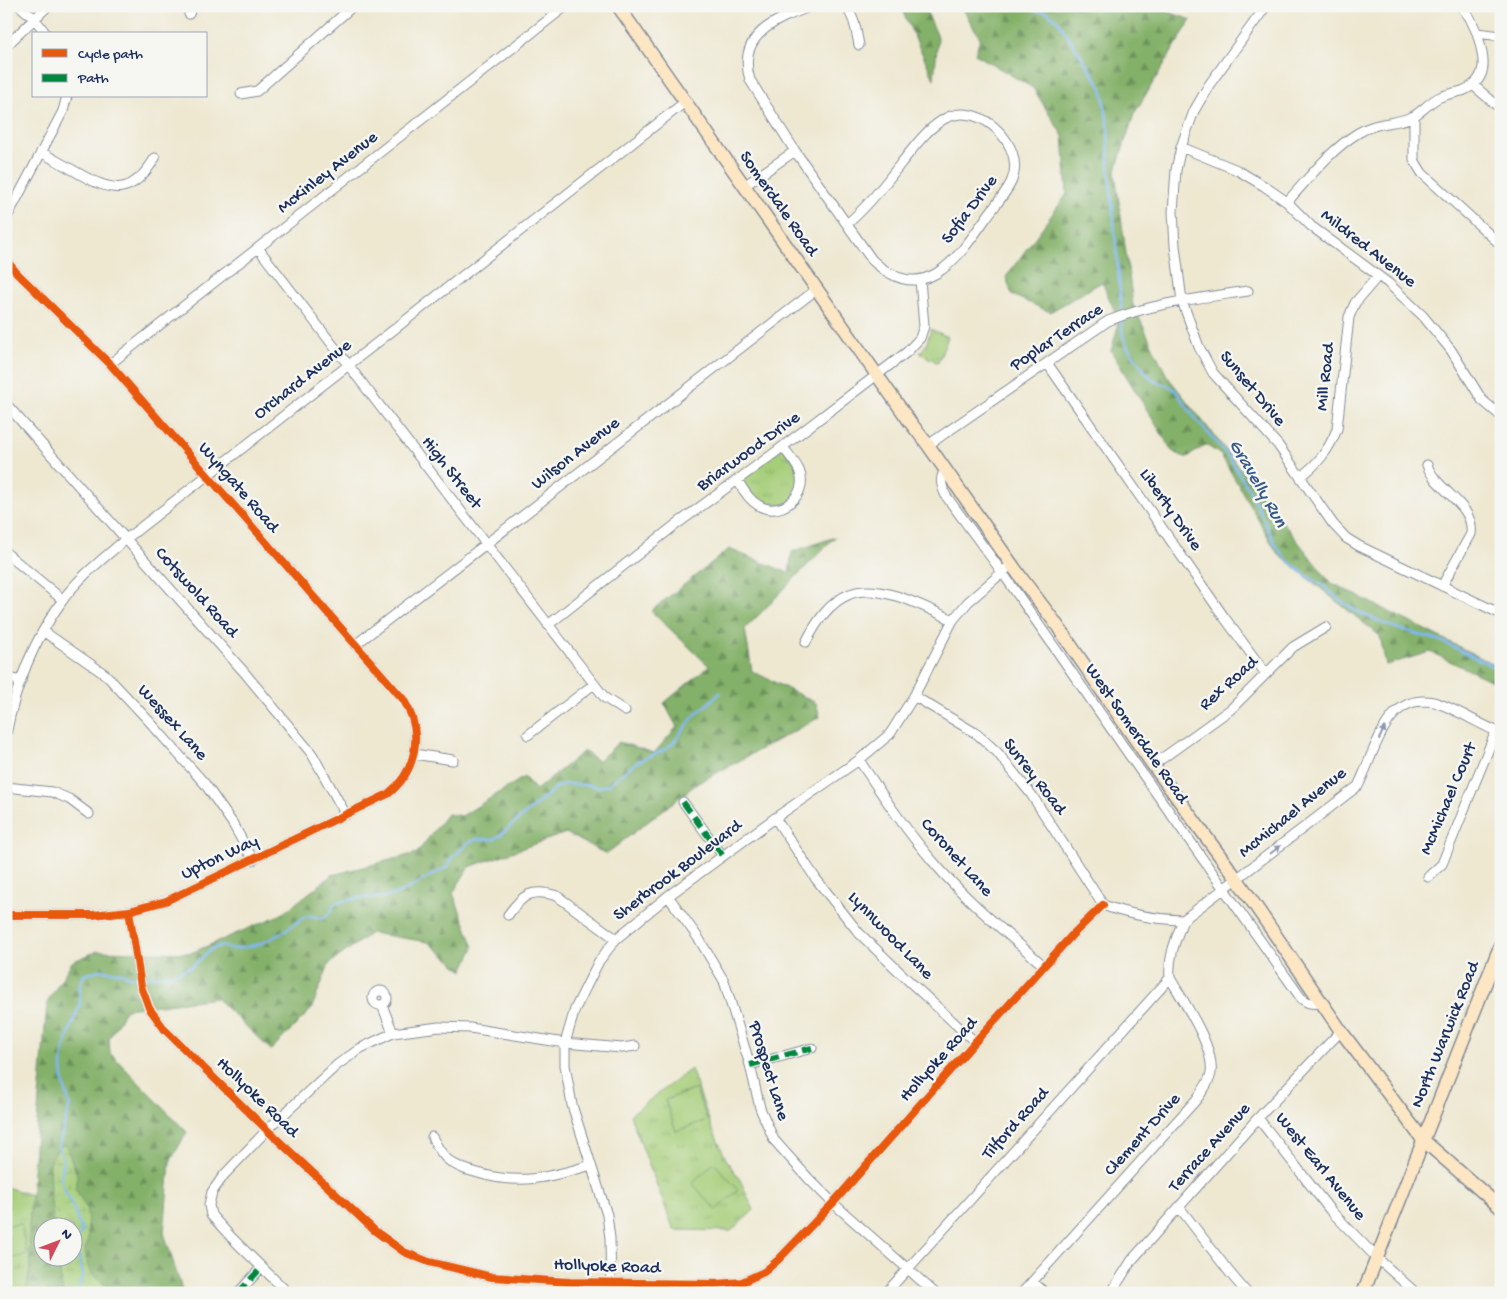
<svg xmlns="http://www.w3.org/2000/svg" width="1507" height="1299" font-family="'Gochi Hand',sans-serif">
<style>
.forest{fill:url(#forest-firs);stroke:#507064;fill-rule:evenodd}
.wetland{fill:url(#wetland-marsh);stroke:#607e6c}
.park{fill:url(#park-tufts);stroke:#607e6c}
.pitch{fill:#a6ce79;stroke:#607e6c}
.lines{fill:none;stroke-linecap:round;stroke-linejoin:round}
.stream{stroke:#80b8f0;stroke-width:2.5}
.street-casing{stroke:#848c98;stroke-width:11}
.secondary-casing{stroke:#848c98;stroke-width:15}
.street{stroke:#fff;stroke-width:9}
.secondary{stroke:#fce6c4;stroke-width:12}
.quiet{stroke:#00873e;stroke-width:6;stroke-dasharray:12 6;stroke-linecap:butt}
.cycleway-casing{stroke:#f6f6f2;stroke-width:11}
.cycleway{stroke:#e8590c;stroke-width:8}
.oneway{fill:#8d97ae}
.labels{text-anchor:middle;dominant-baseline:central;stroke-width:5;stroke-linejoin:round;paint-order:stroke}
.street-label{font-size:18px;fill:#1b2f5e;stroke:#f6f6f2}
.water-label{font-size:19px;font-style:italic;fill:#39588a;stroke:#f6f6f2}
</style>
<defs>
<pattern id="forest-firs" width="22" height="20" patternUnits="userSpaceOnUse" patternTransform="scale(1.25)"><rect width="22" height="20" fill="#84b169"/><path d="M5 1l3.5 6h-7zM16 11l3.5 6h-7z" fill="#6b905a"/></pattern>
<pattern id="wetland-marsh" width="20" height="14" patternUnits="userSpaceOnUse" patternTransform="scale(1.25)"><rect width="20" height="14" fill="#a6ce79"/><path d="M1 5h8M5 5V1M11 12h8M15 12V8" fill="none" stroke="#8eb16b"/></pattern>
<pattern id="park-tufts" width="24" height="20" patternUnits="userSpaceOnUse" patternTransform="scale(1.25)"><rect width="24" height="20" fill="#a6ce79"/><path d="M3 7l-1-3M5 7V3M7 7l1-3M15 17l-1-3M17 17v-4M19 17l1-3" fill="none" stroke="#8eb16b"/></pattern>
</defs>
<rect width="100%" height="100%" fill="#f6f6f2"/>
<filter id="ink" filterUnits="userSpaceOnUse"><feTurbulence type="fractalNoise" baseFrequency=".02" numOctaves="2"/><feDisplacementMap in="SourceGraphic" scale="10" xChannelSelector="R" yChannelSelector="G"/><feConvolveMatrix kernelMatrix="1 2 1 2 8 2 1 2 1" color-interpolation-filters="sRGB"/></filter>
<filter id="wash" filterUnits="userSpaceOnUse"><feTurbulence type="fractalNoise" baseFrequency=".0096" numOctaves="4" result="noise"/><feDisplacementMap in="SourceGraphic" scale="20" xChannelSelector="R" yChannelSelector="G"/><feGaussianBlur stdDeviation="1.12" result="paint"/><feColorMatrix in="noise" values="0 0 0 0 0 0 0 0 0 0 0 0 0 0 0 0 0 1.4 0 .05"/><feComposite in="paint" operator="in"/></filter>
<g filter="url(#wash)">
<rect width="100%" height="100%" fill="#eee8d1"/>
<path class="forest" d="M900,6H924L938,37L934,79Z
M961,6H1152L1191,20L1134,114L1115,173L1133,305L1167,376L1330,582L1501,668V685L1430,652L1386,665L1380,636L1278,554L1221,455L1206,445L1186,458L1172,451L1111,351L1118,326L1115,312L1102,282L1050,312L1012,295L1006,277L1067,194L1063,136L1033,88L975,54L980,38Z
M835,537L745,629L752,671L816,703L820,717L698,783L606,854L566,833L469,867L453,893L474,947L463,971L428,942L371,933L329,964L311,1010L271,1050L216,998L126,1009L109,1038L110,1053L187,1132L170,1162L164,1233L183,1293H26L30,1267L29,1225L31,1195L47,1003L72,962L97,951L191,953L282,914L332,875L417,853L447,814L462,816L524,777L536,790L584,751L598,761L619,742L654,753L677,727L664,703L709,666L651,611L729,549L789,573L792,552ZM42,1226H72V1256H42Z"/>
<path class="wetland" d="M62,1145H66L78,1178L75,1188L87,1209L88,1239L85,1252L89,1270L114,1293H63L58,1257L72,1256V1226H54C52,1213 47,1173 51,1161C52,1155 58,1150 62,1145Z"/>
<path class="park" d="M931,329L948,337L938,363L920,353L926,345Z
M783,447L796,465L801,484L789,504L763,507L738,481Z
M691,1069L712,1128L727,1161L740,1180L754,1210L731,1231L674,1230L630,1115Z
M6,1187L31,1195L29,1225L30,1267L26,1293H6Z"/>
<path class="pitch" d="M696,1089L707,1120L676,1131L665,1100Z
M714,1163L738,1190L716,1210L692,1183Z
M21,1223L27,1255L12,1258L6,1226Z"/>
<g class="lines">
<path class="stream" d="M1030,6L1035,11L1047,12L1058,21L1102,88L1108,126L1109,166L1122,314
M1121,320L1123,336L1127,346L1146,373L1154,381L1169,386L1175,390L1199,423L1229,457L1252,495L1277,548L1288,561L1307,576L1322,585L1338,599L1356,611L1390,626L1441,641L1501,670
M77,1293L83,1275L75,1241L82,1232L73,1207L64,1188L61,1178L64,1160L58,1147L70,1106L63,1082L62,1063L63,1052L70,1030L80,1005V983L84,975L99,970L118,972L131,977L158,976L173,974L191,967L213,948L220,946L233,949L242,948L260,944L280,934L306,916H312L322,919L330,913L334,905L338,902L361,898L386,897L402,892L447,867L454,856L468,843L476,839H494L499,836L557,787L566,784L588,785L599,787L608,785L637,762L664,750L673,743L695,715L720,693"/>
</g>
</g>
<g filter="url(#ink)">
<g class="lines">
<defs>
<path id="street" d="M20,6L35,19L46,34
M812,6C777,19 736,34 750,80L795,151L872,260C923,308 957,260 986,218C993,208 1008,191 1012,180C1026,146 981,102 948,117C929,126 915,146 902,162C885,184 868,206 847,224
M845,6C855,17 856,31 859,45
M1266,6L1209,85L1194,111L1181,147L1176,170L1173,212L1175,246L1182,301L1199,347L1213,373L1278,445L1333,524L1346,538L1359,546L1501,614
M1461,6L1470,18L1477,33L1501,36
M189,14L192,6
M6,46L48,6
M1473,85L1501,109
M241,94L257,91L353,6
M1414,116V160L1422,173L1501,245
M1181,147L1237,170L1264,186L1287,202L1311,226L1388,283L1423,316L1451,350L1482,400L1501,416
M41,152C53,159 66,166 78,173C113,193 132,196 155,158
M744,186L795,151
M1287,202C1309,178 1330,150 1358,133C1377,121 1393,125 1412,117C1422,112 1430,101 1440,97C1447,94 1455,93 1462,91C1491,80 1484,56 1477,33
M6,219L63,111L67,96
M258,248L605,698L625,711
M6,260L17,273L110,364L403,699C424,731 417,771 388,794L166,901L129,911L93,915H6
M1047,363L1224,617L1266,674
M110,364L566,6
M6,404L244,672L312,754L346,815
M928,445L1108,321C1152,303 1201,298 1248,291
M1427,465C1436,491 1475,504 1471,534L1442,586
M946,470C938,478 942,487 946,496L1002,572L1137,766L1301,998C1308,1004 1312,1004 1322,1003
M1300,477C1318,464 1329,450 1337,429L1349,317L1355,303L1378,276
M738,481C743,490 749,500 758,505C780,519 810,495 799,470C795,462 788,454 783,447
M6,553L63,600
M548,625L674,526L773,454L907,352L920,338L924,326L920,280
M43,631L106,675L149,721L205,784L233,824L253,860
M806,642C816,623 829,602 850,594C879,582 927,608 953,620
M355,645L817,289
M6,677L21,681
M914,696L977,734L997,752L1031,794L1103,905
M6,735C15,687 34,640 62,601C79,577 104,558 126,539L685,102
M528,735L594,684
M414,754L453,760
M859,760C883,796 907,832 936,865C968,902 1007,933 1044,966
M1153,765L1231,709L1293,647L1326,627
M6,787L52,792L69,799L89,814
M683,802L723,856
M775,818L816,879L859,933L910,982L975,1042
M1428,877L1442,864L1496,731
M668,896L699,939L724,981L750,1065L760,1108L774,1140L809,1179L833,1203L935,1293
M1103,905C1129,915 1155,919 1183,920L1358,786C1373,758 1383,702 1422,701C1426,701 1430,701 1434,702C1457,709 1478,724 1501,733
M129,911L141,986L149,1008L165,1030L267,1130L375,1231L404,1252L429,1262L492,1277L570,1282L715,1284L742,1282L764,1272L778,1260L833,1203L975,1042L1073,934L1103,905
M508,915C523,894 532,888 557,896L616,939
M373 998a7 7 0 1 1 14 0a7 7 0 1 1-14 0Z
M382,1005L393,1033
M750,1065L812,1048
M1258,1118L1330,1210L1377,1258L1416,1293
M432,1137C436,1144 441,1154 447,1159C456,1167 467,1170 478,1173C520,1186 551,1177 591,1165
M1179,1207L1230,1273L1247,1293
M1033,1282L1045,1293
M238,1293L261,1268
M288,1293L231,1237L211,1215L209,1205L212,1192L224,1175L267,1130L337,1065L361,1048L393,1033L439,1027L470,1028L565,1043L622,1048L635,1046
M611,1293L610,1238L607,1215L572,1105L565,1065V1043L575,1009L599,961L616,939L668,896L775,818L859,760L890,734L914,696L953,620L968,602L1012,564
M886,1293L1170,978
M1022,1293L1196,1100C1202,1092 1209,1083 1211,1073C1215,1047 1183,1001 1170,978C1168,957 1176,939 1183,920
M1111,1293L1132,1260L1258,1118L1341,1031"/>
<path id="secondary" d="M618,6L910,422L928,445L1022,579L1054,621L1153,765L1237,879L1341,1031L1423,1140L1501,1208
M1363,1293L1501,944"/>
</defs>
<use href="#street" class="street-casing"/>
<use href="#secondary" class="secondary-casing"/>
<use href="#street" class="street"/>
<use href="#secondary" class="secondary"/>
<path class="quiet" d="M683,802L723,856
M750,1065L812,1048
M238,1293L261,1268"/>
<defs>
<path id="cycleway" d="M6,260L17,273L110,364L403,699C424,731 417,771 388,794L166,901L129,911L93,915H6
M129,911L141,986L149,1008L165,1030L267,1130L375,1231L404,1252L429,1262L492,1277L570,1282L715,1284L742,1282L764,1272L778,1260L833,1203L975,1042L1073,934L1103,905"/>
</defs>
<use href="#cycleway" class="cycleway-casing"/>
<use href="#cycleway" class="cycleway"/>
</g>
<defs><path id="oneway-solid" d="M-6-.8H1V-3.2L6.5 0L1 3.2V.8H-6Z" transform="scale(1.25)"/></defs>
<g class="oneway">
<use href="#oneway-solid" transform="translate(1382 733) rotate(-65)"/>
<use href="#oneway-solid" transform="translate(1275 850) rotate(-37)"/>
</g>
</g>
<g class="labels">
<g class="street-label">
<text transform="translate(328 173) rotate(-38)">McKinley Avenue</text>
<text transform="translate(778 204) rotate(55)">Somerdale Road</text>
<text transform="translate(970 210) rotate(-53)">Sofia Drive</text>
<text transform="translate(1368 249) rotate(38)">Mildred Avenue</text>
<text transform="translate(1057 338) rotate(-34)">Poplar Terrace</text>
<text transform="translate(1326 377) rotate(-84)">Mill Road</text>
<text transform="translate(303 380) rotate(-38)">Orchard Avenue</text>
<text transform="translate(1252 389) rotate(50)">Sunset Drive</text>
<text transform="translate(749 452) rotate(-36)">Briarwood Drive</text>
<text transform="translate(576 454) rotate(-38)">Wilson Avenue</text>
<text transform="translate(451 473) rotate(52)">High Street</text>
<text transform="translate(238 488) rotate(49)">Wyngate Road</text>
<text transform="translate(1170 510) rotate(55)">Liberty Drive</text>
<text transform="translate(196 593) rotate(48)">Cotswold Road</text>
<text transform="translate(1229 684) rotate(-42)">Rex Road</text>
<text transform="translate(172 723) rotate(48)">Wessex Lane</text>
<text transform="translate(1136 734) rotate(55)">West Somerdale Road</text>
<text transform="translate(1034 777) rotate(52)">Surrey Road</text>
<text transform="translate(1449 799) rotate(-67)">McMichael Court</text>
<text transform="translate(1293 813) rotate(-39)">McMichael Avenue</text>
<text transform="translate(220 858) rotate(-25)">Upton Way</text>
<text transform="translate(956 858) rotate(48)">Coronet Lane</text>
<text transform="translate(678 871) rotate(-37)">Sherbrook Boulevard</text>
<text transform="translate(890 936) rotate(46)">Lynnwood Lane</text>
<text transform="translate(1446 1035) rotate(-68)">North Warwick Road</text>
<text transform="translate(939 1060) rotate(-48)">Hollyoke Road</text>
<text transform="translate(768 1071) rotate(73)">Prospect Lane</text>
<text transform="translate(257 1098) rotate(44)">Hollyoke Road</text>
<text transform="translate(1016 1124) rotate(-48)">Tilford Road</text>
<text transform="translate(1143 1135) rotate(-48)">Clement Drive</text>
<text transform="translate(1210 1148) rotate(-48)">Terrace Avenue</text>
<text transform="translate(1320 1167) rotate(51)">West Earl Avenue</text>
<text transform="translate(607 1267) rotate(2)">Hollyoke Road</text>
</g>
<g class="water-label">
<text transform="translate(1257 484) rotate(60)">Gravelly Run</text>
</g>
</g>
<rect width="1507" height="1299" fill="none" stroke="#f6f6f2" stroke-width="25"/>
<rect x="32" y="32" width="175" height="65" fill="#f6f6f2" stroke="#9ea6b7"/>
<rect x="42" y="49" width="25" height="8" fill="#e8590c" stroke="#9ea6b7"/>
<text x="78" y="58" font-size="15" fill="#1b2f5e">Cycle path</text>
<rect x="42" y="74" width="25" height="8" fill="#00873e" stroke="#9ea6b7"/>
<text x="78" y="82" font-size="15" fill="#1b2f5e">Path</text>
<g transform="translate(58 1242) rotate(48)"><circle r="24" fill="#f6f6f2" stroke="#9ea6b7"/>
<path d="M0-4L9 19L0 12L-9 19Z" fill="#d1495b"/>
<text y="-8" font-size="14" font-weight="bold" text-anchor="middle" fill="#1b2f5e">N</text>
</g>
</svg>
